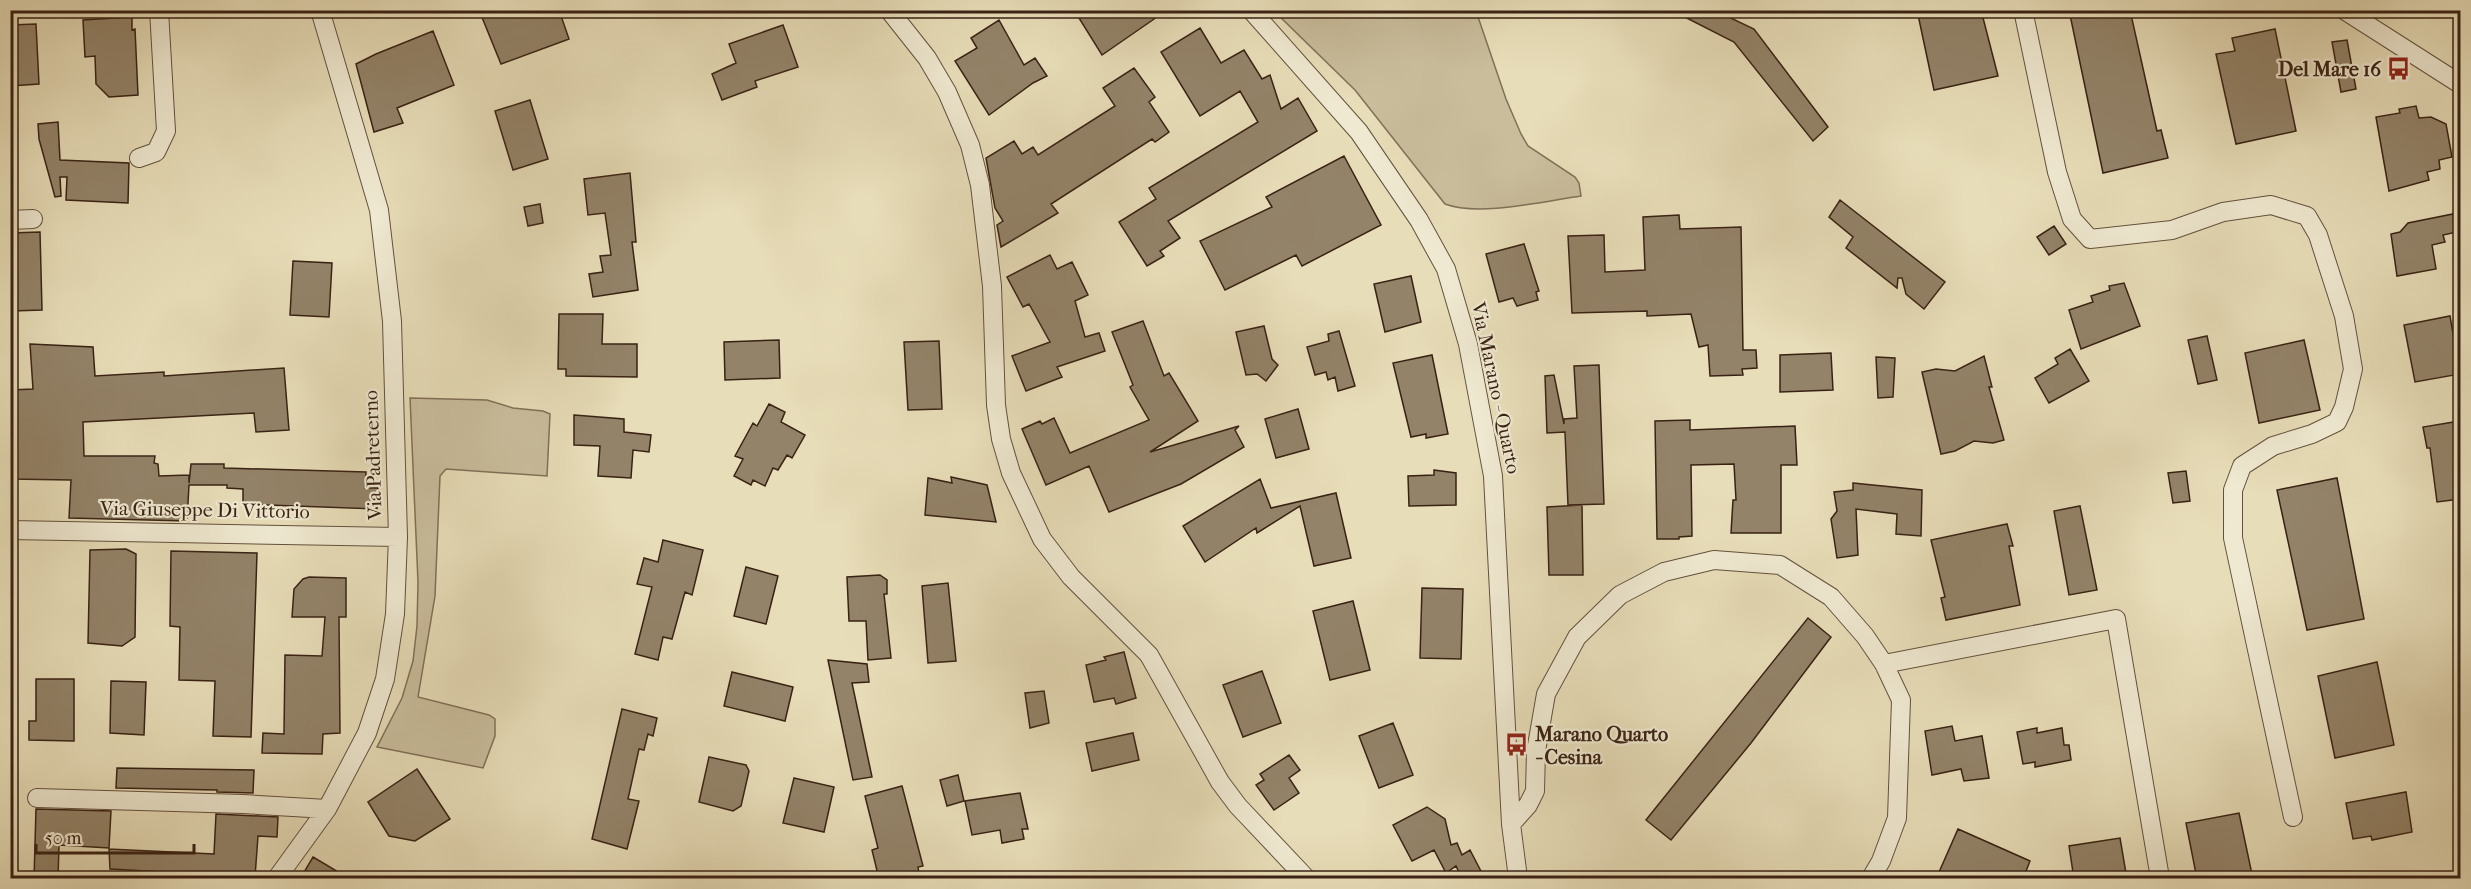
<svg xmlns="http://www.w3.org/2000/svg" width="2471" height="889" font-family="'IM FELL French Canon',serif">
<style>
.grass{fill:#c9bd9c;stroke:#817058;stroke-width:1.5}
.building{fill:#938369;stroke:#392214;stroke-width:1.5}
.lines{fill:none;stroke-linecap:round;stroke-linejoin:round}
.street-casing{stroke:#64513d;stroke-width:20}
.street{stroke:#efe9d1;stroke-width:18}
.labels{text-anchor:middle;dominant-baseline:central;stroke-width:4.5;stroke-linejoin:round;paint-order:stroke}
.poi-label{font-size:20px;font-weight:bold;fill:#392214;stroke:#efe9d1;text-anchor:end}
.street-label{font-size:20px;fill:#392214;stroke:#efe9d1}
</style>
<rect width="100%" height="100%" fill="#e7ddb8"/>
<filter id="stains"><feTurbulence type="fractalNoise" baseFrequency=".00333" numOctaves="4"/><feColorMatrix values="0 0 0 0 .2 0 0 0 0 .09 0 0 0 0 .02 0 0 0 .5 -.17"/></filter>
<radialGradient id="worn" r=".72"><stop offset=".6" stop-color="#630" stop-opacity="0"/><stop offset="1" stop-color="#630" stop-opacity=".3"/></radialGradient>
<path class="grass" d="M1274,11H1476L1506,99L1521,134L1528,146L1575,177L1579,183L1581,196C1544,201 1479,217 1445,204L1355,90Z
M410,398L487,400L513,408L543,411L550,414L547,476L446,469L440,476L435,596L418,697L489,715L495,719V736L483,768L377,747L402,698L413,661L417,626L418,582Z"/>
<path class="building" d="M479,10H559L569,39L501,64Z
M1074,10H1167L1102,55Z
M1671,10H1714L1754,29L1828,127L1813,141L1734,42Z
M1917,10H1981L1998,76L1934,90Z
M2069,10H2130L2157,131L2161,130L2168,158L2103,173Z
M132,17V30L135,29L138,95L109,97L96,84L95,56L85,57L83,20Z
M999,20L1024,65L1035,58L1047,76L1033,83L989,115L955,61L977,48L971,38Z
M36,24L39,84L10,86V25Z
M783,25L798,67L755,81L757,87L722,100L712,74L736,63L729,44Z
M1200,28L1221,63L1244,50L1262,79L1270,75L1281,109L1298,98L1317,131L1168,221L1180,238L1160,251L1164,256L1147,266L1119,222L1156,199L1149,188L1258,122L1240,91L1200,116L1161,52Z
M2275,29L2296,131L2236,144L2216,54L2235,51L2232,38Z
M433,31L454,85L397,108L403,123L374,132L356,64L376,54Z
M2347,40L2356,89L2341,92L2332,42Z
M1134,68L1155,97L1149,102L1169,132L1155,142L1152,139L1051,204L1058,213L1001,247L997,225L1003,221L995,208L986,158L1014,141L1022,154L1033,147L1038,155L1115,106L1103,88Z
M530,100L548,159L513,170L495,111Z
M2416,106L2419,118L2431,117L2446,124L2452,157L2439,160L2440,169L2427,172L2429,180L2389,191L2376,117L2400,113L2399,109Z
M58,122L60,160L129,163L128,203L66,200L67,177H60L61,196L55,197L39,139L38,124Z
M1344,156L1381,225L1302,266L1296,255L1225,290L1200,241L1272,207L1266,197Z
M630,173L636,242H632L638,290L593,297L589,274L603,272L600,256L611,255L605,213L588,215L584,179Z
M1840,200L1945,282L1924,309L1906,294L1902,278H1898L1897,288L1846,248L1853,237L1829,217Z
M540,204L543,223L528,226L524,207Z
M2453,214L2457,232L2443,235L2445,242L2432,245L2436,269L2397,276L2391,234L2400,232L2408,223Z
M1679,215L1680,229L1741,227L1743,350H1756L1757,368L1742,369L1743,375L1710,376L1708,345L1699,347L1691,314L1647,316V311L1572,313L1568,236L1604,235L1605,272L1645,270L1643,217Z
M2054,226L2066,244L2049,255L2037,237Z
M40,232L42,310L12,311L10,233Z
M1524,244L1539,291L1536,292L1538,300L1517,306L1513,298L1499,302L1486,254Z
M1050,255L1057,269L1072,262L1088,295L1075,301L1085,337L1099,333L1105,351L1057,367L1062,377L1026,391L1012,356L1050,342L1029,304L1023,307L1007,277Z
M293,261L332,263L329,317L290,315Z
M1411,276L1421,322L1385,332L1374,284Z
M2124,283L2140,326L2081,349L2069,310L2093,302L2091,296L2110,290L2109,286Z
M559,314H603L602,344H637V377L566,376V369H558Z
M2450,316L2460,374L2415,382L2404,325Z
M1143,321L1164,376L1169,373L1198,421L1150,452L1239,426L1235,430L1244,447L1181,484L1109,512L1089,466L1046,485L1022,429L1040,421L1042,424L1054,418L1070,453L1149,420L1130,387L1133,385L1112,332Z
M1264,326L1272,359L1278,365L1266,381L1257,374L1246,375L1236,332Z
M1339,331L1355,386L1338,391L1335,377L1328,380L1326,372L1315,375L1307,347L1329,341L1328,334Z
M2207,336L2217,380L2198,384L2188,340Z
M779,340L780,378L725,380L724,342Z
M2304,340L2320,410L2259,423L2245,353Z
M939,341L942,409L908,410L904,342Z
M30,344L93,347L95,376L164,372V376L284,368L289,430L256,432L254,413L83,422L84,456H155L154,463L158,464L159,476L189,475V483L191,464H224V468L366,472L365,488H378L377,509L243,504V489L227,488V485H189L187,521L69,518L71,480L10,479V390L33,389Z
M2070,349L2089,381L2049,403L2035,378L2058,364L2055,358Z
M1831,353L1833,390L1780,392V355Z
M1432,355L1448,434L1426,438V434L1411,437L1393,363Z
M1984,356L1992,387H1989L2004,440L1993,443L1974,441L1955,451L1941,454L1922,372L1936,369L1955,371Z
M1876,357L1895,358L1893,397L1878,398Z
M1599,365L1604,504L1568,505L1565,432L1547,433L1545,376L1554,375L1564,424V419L1577,418L1574,366Z
M769,404L785,412L781,422L805,435L792,458L787,455L778,470L773,468L765,486L753,480L751,485L734,476L743,459L735,456L753,423L757,426Z
M1298,409L1309,449L1276,458L1265,419Z
M574,415L624,419V432L651,435L649,452L633,450L631,478L598,476L600,446L574,445Z
M1690,420V430L1795,426L1797,465H1781V533H1731L1733,500H1736L1734,464L1691,465L1692,536L1679,537V539H1657L1655,421Z
M2460,421V499L2437,502L2430,448H2427L2423,427Z
M1434,470L1456,473V505L1409,506L1408,476L1434,475Z
M2186,471L2190,501L2173,503L2168,473Z
M951,477L987,485L996,522L925,515L928,478L952,483Z
M2337,478L2364,619L2307,630L2277,490Z
M1260,479L1271,508L1336,493L1351,558L1314,566L1300,506L1257,533L1256,528L1205,562L1183,526Z
M1853,483L1922,490L1921,536L1896,534L1897,514L1856,509L1858,555L1837,558L1831,519L1837,511L1834,492L1853,490Z
M1582,505L1583,575H1549L1547,507Z
M2080,506L2097,590L2069,595L2054,511Z
M2007,524L2013,546H2009L2020,605L1946,620L1941,598L1945,597L1931,540Z
M663,540L703,550L692,595L685,592L672,639L663,637L658,660L635,654L652,587L637,584L644,558L658,562Z
M126,549L136,554L135,637L122,646L88,643L90,550Z
M171,551L257,553L251,737L213,736L215,681L179,680L180,627L170,626Z
M746,567L778,576L766,624L734,616Z
M880,575L887,580V594H884L891,658L868,660L866,621H849L847,577Z
M309,577L346,578V617H339L340,733L323,734L322,754L262,753L263,733L284,734L285,655L322,656L325,617H292L294,589L303,579Z
M948,583L956,661L928,663L922,586Z
M1422,588L1463,589L1461,659L1420,658Z
M1353,601L1370,670L1330,680L1313,611Z
M1808,618L1831,637L1751,743L1671,840L1646,820Z
M1124,652L1136,698L1116,704L1114,698L1094,702L1086,665L1106,660L1104,657Z
M828,660L867,664L869,682L852,683L872,777L853,780Z
M2377,662L2394,745L2335,758L2318,676Z
M1262,671L1281,723L1243,737L1223,685Z
M732,672L793,687L785,721L724,706Z
M36,679H74V741L29,740V721H36Z
M111,681L146,682L144,735L110,733Z
M1044,691L1049,723L1030,728L1025,693Z
M622,709L657,718L653,736L648,734L644,750L639,749L628,799L639,801L627,849L592,839Z
M1393,723L1413,775L1379,788L1359,736Z
M1952,726L1955,741L1982,736L1989,778L1964,781L1961,769L1932,775L1925,731Z
M2037,728V733L2062,728L2064,745H2069L2071,760L2035,767V762L2023,764L2017,732Z
M1133,733L1139,760L1092,771L1086,743Z
M1289,755L1300,770L1289,778L1299,793L1274,810L1256,785L1264,780L1260,774Z
M709,757L746,765L749,771L741,806L733,811L699,802Z
M117,768L254,770L253,793L217,792V790L116,788Z
M417,769L450,819L415,841L389,836L368,802Z
M958,775L964,801L947,806L940,780Z
M794,778L834,787L824,832L783,823Z
M902,786L923,866L918,867L920,879H879L872,850L878,848L865,796Z
M2406,792L2412,832L2372,840L2371,836L2353,839L2346,803Z
M1020,793L1028,829H1022L1024,839L1002,843L1000,830L972,835L965,801Z
M1427,807L1445,819L1451,845L1457,843L1462,855L1470,850L1485,879H1462L1456,866L1446,873L1434,850L1412,861L1393,825Z
M36,809L111,811L109,848L59,845L58,879H34Z
M2239,813L2253,879H2197L2186,823Z
M216,814L278,817L277,837L258,836L255,877L110,869L109,849L214,854Z
M1958,829L2030,861L2023,879H1936Z
M2120,838L2127,879H2074L2069,846Z
M313,857L350,879H300Z"/>
<g class="lines">
<defs>
<path id="street" d="M889,10L927,58L947,92L970,145L980,185L992,286L996,405L1001,439L1011,473L1042,539L1071,577L1149,655L1220,782L1238,806L1306,878
M1251,10L1359,132L1419,220L1446,269L1468,344L1493,476L1511,824L1518,878
M2023,10L2057,172L2072,219L2090,239L2172,230L2223,212L2271,205L2307,216L2318,235L2344,316L2353,369L2344,407L2337,422L2312,434L2273,446L2242,466L2233,490V538L2293,817
M2344,10L2460,84
M139,158L156,152L166,131L159,10
M10,220L33,219
M10,530L398,537
M1884,664L2116,619L2160,878
M37,798L243,804L327,809
M1511,824L1528,805L1535,791L1536,751L1546,694L1577,637L1620,595L1664,572L1714,560L1780,565L1831,597L1865,636L1884,664L1901,700L1897,818L1881,861L1871,878
M277,878L327,809L367,733L385,679L395,614L398,537L392,321L379,210L320,10"/>
</defs>
<use href="#street" class="street-casing"/>
<use href="#street" class="street"/>
</g>
<defs>
<symbol id="bus-bare" viewBox="-9 -9 18 18"><path d="M-5-6H5V4H4V6H2V4H-2V6H-4V4H-5ZM-3.5-4V0h7V-4ZM-3.5 1.2v1.5H-2V1.2ZM2 1.2v1.5H3.5V1.2Z" fill="#8f2418" stroke="#efe9d1" stroke-width="2.5" paint-order="stroke"/></symbol>
</defs>
<g fill-rule="evenodd">
<use href="#bus-bare" x="2382" y="52" width="33" height="33"/>
<use href="#bus-bare" x="1500" y="728" width="33" height="33"/>
</g>
<g class="labels">
<g class="poi-label">
<text x="2381" y="69">Del Mare 16</text>
<text x="1535" y="734" text-anchor="start">Marano Quarto<tspan x="1535" dy="23">- Cesina</tspan></text>
</g>
<g class="street-label">
<text transform="translate(1496 388) rotate(78)">Via Marano - Quarto</text>
<text transform="translate(373 455) rotate(-92)">Via Padreterno</text>
<text transform="translate(205 510) rotate(1)">Via Giuseppe Di Vittorio</text>
</g>
</g>
<rect width="2471" height="889" fill="none" stroke="#e7ddb8" stroke-width="36"/>
<rect x="12" y="12" width="2447" height="865" fill="none" stroke="#392214" stroke-width="3"/>
<rect x="18" y="18" width="2435" height="853" fill="none" stroke="#392214" stroke-width="1.5"/>
<path d="M36 844v9h158v-9" fill="none" stroke="#392214" stroke-width="3"/>
<text x="45" y="844" font-size="18" fill="#392214" stroke="#efe9d1" stroke-width="4.5" paint-order="stroke">50 m</text>
<rect width="100%" height="100%" filter="url(#stains)"/>
<rect width="100%" height="100%" fill="url(#worn)"/>
</svg>
